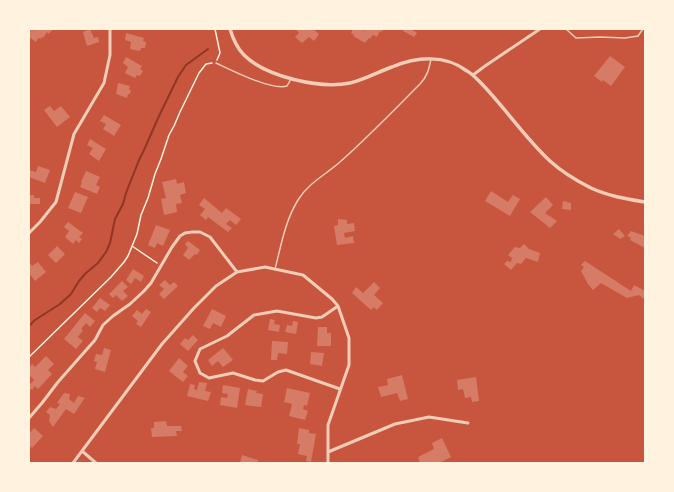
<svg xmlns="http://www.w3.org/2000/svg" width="674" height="492" font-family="'Space Grotesk',sans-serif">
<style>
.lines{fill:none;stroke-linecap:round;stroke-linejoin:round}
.stream{stroke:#8f3625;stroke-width:2}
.building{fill:#d67c66}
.path{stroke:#fff3e0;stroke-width:1.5}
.service{stroke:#f1ccb7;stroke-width:1.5}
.minor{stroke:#f1ccb7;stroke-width:3}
.tertiary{stroke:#f1ccb7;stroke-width:3.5}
</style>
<rect width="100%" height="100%" fill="#c8553d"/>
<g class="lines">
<path class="stream" d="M29,326L35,320L60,304L71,294L79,281L86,273L98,263L106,252L110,243L115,219L123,204L126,193L139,160L144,150L159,116L178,77L186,65L208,49"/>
</g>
<path class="building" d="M32,29L34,31L35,29H53L49,34L47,32L43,38L41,37V39L38,38L36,42L29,37V32Z
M90,29L94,38L98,37L99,41V42L87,46L83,32Z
M297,29H313L319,34L314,41L309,37L302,43L295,37L299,33L297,31L298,30Z
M353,29H362L365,31L366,29H384L381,32L380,31L377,37L373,35L370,39L369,38L365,43L353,36L354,35L351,33Z
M404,29H411L417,33L414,37L403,31Z
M126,33L144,38L143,41L146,42L145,48H141L140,51L130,49L131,42L125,40Z
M610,56L625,67L611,86L603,80L602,82L594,76Z
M126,57L142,66L140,69L143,71L140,76L137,75L135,78L125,73L128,67L123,63Z
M118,83L130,86L129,90H131L130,94H128L127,98L116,94Z
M50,106L54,111L61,106L70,117L57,127L44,110Z
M104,115L121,125L114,136L103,129L106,124L100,121Z
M90,139L106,149L99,161L89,154L93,148L87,145Z
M38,166L50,170L45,183L29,177V170L36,172Z
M86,171L100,177L96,185L100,187L97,194L80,187L82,183L81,182Z
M176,179L177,184L184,182L186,193L180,195L182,203L176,204L177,212L164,215L161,199L166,198L162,182Z
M491,191L508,202L513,195L520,199L510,216L485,201Z
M75,192L88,197L81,213L68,208Z
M29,195H34V198H40V204H29Z
M546,197L553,205L545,213L557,221L550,228L530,212Z
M204,198L222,213L226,208L241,219L236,225L230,220L226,224L232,228L228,232L208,217L206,220L200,215L205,209L199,205Z
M563,201L571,203V210L562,209Z
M338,219L347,220V224L354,223L355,231L344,233L345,238L353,236L354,243L337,245L334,226L338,225Z
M68,222L83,233L79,237L82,239L79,243L76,240L73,244L65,237L69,231L64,227Z
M156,225L170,230L163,246L157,243L155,248L148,245Z
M619,229L625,236L620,239L613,234Z
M631,231L645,236V248L630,240L631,238L627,236Z
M188,241L200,250L197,255L195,254L189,260L183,255L188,248L185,244Z
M524,244L529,249L540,253L538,262L526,258L521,264L517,263L511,270L504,264L507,261L511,262L512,258L508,255L515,247L520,248Z
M57,246L65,254L56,263L48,255Z
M585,261L631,291L634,285L645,291V300L639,295L627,298L601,283L593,290L588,284L581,271L584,267L581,265Z
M29,262L32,266L38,262L46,272L35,281L29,273Z
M133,269L144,276L141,282L135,278L131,284L126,280Z
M165,280L170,285L174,282L178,286L164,299L159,294L164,289L159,285Z
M122,281L128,287L123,291L128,296L122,301L116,295L113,298L109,294Z
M374,282L380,288L374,295L383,303L377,310L374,307L371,310L352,293L356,287L363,293Z
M100,298L110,305L105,311L100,308L97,312L92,308Z
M146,309L151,312L141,327L136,324L138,321L132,316L137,310L142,314Z
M212,309L226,316L221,327L213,323L210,329L203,326Z
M85,313L95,321L90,327L86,323L81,329L83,330L78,337L83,341L76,349L64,339Z
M270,319L275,320L274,324L280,325L279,332L268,330Z
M293,321L298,322L296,334L285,332L287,325L292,326Z
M318,327H327V333H331V346H317Z
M193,335L198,340L188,351L180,344L185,338L188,340Z
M272,341L288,342L287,354L278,353L277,360H271Z
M104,348L111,350L105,372L95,369L97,362L94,361L96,354L102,355Z
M223,348L233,360L223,367L218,361L212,366L208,360Z
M311,352L324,353L322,366L310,364Z
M46,356L54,364L48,370L52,374L38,389L35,386L32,390L29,388V385L34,380L30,376L29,378V367L32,364L35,367Z
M179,358L188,366L183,372L188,376L183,382L169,371Z
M402,375L408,399L400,401L397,393L381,397L378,387L388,385L387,379Z
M476,377L479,401L472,402L471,397L465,398L463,389L458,390L457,380Z
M199,382L207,383L205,391L211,392L208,401L187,396L190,384L195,385L194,389L197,390Z
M223,385L240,388L237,408L220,405L221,397L227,398L228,394L222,393Z
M287,388L310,393L307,406L304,405L303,409L308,411L305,420L289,416L292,404L284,402Z
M248,389L257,391L256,393L263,394L261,407L245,405Z
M64,393L70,394L69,399L74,403L78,396L85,398L84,399L74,414L66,409L53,427L49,421L50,415L46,412L50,407L56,409L60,404L57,403Z
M166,421L167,426H181L182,431H176L177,436L152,437L151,428H154V422Z
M34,428L43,436L32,448L29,445V434Z
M299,428L309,430V433L316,434L311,462L306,461L307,456L298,454L300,444H297Z
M442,438L451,457L439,463L430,462L420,463L418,457L434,449L432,443Z
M242,455L258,460L257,463H240Z"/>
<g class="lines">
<path class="path" d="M215,29L220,53L217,60
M132,246L157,263
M29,357L111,277L124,262L128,256L137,234L141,215L148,198L155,174L161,159L169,135L174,126L180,112L199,73L206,64L212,63"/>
<path class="service" d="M566,29L576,38L600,37L625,38L638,36L643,29
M216,63C231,70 272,91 287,86L291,79
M275,269C281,246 285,221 298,200C308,183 327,174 341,161C368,137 394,110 420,84C427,77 429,69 431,59"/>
<path class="minor" d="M473,75L485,66L540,29
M29,233L40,222L56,202L74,134L104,83L110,55V29
M338,306L322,317L316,318L277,311L254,315L227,336L200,349L195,361L200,373L209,378L233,373L255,380L263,381L278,372L286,370L340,389
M29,418L42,403L58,382L95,340L103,325L113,316L130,304L144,291L151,283L172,247L180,236L185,233L192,232H200L210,237L237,272
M82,451L96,463
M328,452L395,424L429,417L468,423
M73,463L162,344L194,308L216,286L237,272L265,267L303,275L332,299L338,306L349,338V365L328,425V463"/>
<path class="tertiary" d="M230,29C233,39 237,48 244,55C266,77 320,89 350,83C364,80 378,72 392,67C416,57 445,54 467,71C471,73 475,77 479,81C504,106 524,137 550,161C562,172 577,181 591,188C608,196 627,199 645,202"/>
</g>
<rect width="674" height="492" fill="none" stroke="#fff3e0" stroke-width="60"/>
</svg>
